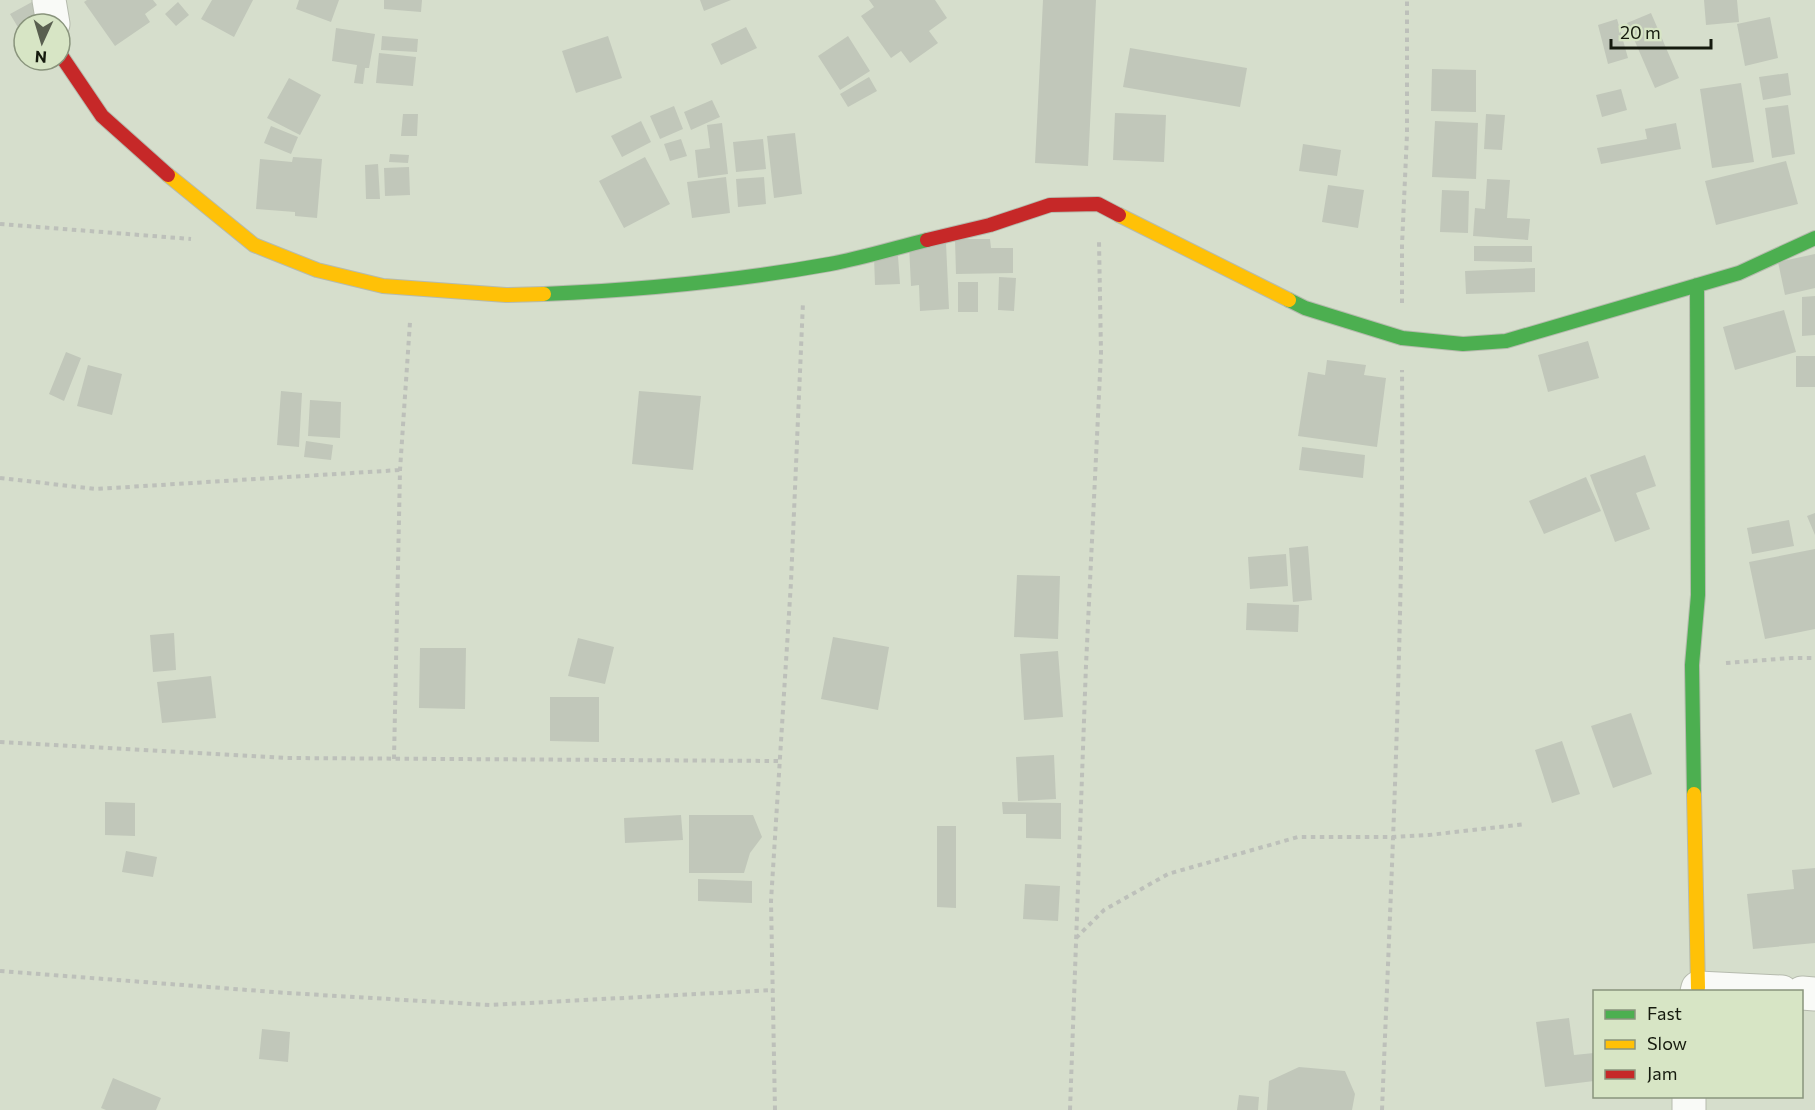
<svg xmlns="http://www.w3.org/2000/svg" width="1815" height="1110" font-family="Commissioner,sans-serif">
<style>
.building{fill:#c1c7ba}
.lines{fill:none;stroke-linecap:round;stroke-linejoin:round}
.street-casing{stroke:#b6bbae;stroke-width:35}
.fast-casing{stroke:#b6bbae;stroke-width:16}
.slow-casing{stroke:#b6bbae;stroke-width:16}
.jam-casing{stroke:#b6bbae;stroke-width:16}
.path{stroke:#bdc0ba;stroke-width:4;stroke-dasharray:4.5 4.5;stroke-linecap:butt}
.street{stroke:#f9faf7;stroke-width:33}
.fast{stroke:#4caf50;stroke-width:14}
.slow{stroke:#ffc107;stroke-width:14}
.jam{stroke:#c62828;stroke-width:14}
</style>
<rect width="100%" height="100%" fill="#d6decc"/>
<path class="building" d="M87,0H153L157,5L145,14L150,22L115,46L84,2Z
M212,0H253L234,37L201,19Z
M299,0H339L331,22L296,9Z
M384,0H422L421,12L384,9Z
M700,0H731L704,11Z
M869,0H935L947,18L929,31L938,43L910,63L901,51L891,58L861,16L874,7Z
M1043,0H1096L1088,166L1035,163Z
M1704,0H1737L1739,22L1706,25Z
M32,2L43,22L24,24V33L22,34L10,14Z
M178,2L189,15L176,26L165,14Z
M1651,13L1679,78L1655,88L1627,23Z
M1770,17L1778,58L1745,66L1737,24Z
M1617,19L1628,58L1608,64L1598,25Z
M746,27L757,48L721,65L711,44Z
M336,28L375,34L369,68H365L363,84L354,83L357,65L332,61Z
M382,36L418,39L417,52L381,50Z
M608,36L622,78L576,93L562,51Z
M848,36L870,71L840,90L818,56Z
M1130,48L1247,68L1240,107L1123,87Z
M379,53L416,57L413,86L376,83Z
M1432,69L1476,70V112L1431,111Z
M1788,73L1791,95L1763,100L1759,77Z
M869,77L877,91L848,107L840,94Z
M289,78L321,95L300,135L267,118Z
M1741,83L1754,162L1712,168L1700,89Z
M1621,89L1627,110L1602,117L1596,95Z
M712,100L720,117L691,130L684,112Z
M1788,105L1795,154L1772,158L1765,108Z
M674,106L683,129L660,139L650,116Z
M1115,113L1166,115L1164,162L1113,160Z
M403,114H418L417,136H401Z
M1486,114L1505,115L1502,150L1484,149Z
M641,121L651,142L622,157L611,136Z
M1435,121L1478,123L1476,179L1432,177Z
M722,123L728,174L698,178L695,150L710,148L707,125Z
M1676,123L1681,149L1601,164L1597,148L1647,139L1645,129Z
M271,126L298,137L291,154L264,143Z
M795,133L802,194L774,198L767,136Z
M681,139L687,156L670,161L664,144Z
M763,139L766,169L736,172L733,142Z
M1303,144L1341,150L1337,176L1299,171Z
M390,154L409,155L408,163L389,162Z
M293,157L322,159L317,218L295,216V212L256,209L260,159L292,162Z
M645,157L670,204L624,228L599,181Z
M1786,161L1798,204L1716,225L1705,181Z
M378,164L380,199H366L365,165Z
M409,167L410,195L385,196L384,168Z
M726,177L730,213L692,218L687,182Z
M764,177L766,204L738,207L736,179Z
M1487,179L1510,180L1507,218L1530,219L1528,240L1473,236L1475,208L1485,209Z
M1328,185L1364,190L1358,228L1322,222Z
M1442,190L1469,191L1468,233L1440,232Z
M955,239H990L991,248H1013V273L956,274Z
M946,243L949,309L920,311L919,285L911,286L909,245Z
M1474,246H1532V262L1474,261Z
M1815,254V288L1785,295L1778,262Z
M898,256L900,284L875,285L874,257Z
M1535,268V292L1466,294L1465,271Z
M999,277L1016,278L1014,311L998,310Z
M958,282H978V312H958Z
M1815,296V335L1802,336V297Z
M1784,310L1796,352L1735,370L1723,327Z
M1588,341L1599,378L1548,392L1538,355Z
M66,352L81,358L64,401L49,394Z
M1796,356H1815V387H1796Z
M1327,360L1366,365L1364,375L1386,378L1377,447L1298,436L1308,372L1325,375Z
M88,365L122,374L112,415L77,406Z
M281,391L302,393L299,447L277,445Z
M639,391L701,396L693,470L632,464Z
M310,400L341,402L340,438L308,436Z
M306,441L333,445L331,460L304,457Z
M1302,447L1365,455L1363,478L1299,470Z
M1645,455L1656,486L1636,493L1650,529L1615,542L1590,475Z
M1586,477L1601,511L1544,534L1529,501Z
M1815,513V535L1807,516Z
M1789,520L1794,546L1752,554L1747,528Z
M1308,546L1312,600L1293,602L1289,548Z
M1815,549V629L1765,639L1749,562Z
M1286,554L1288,586L1250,589L1248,557Z
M1017,575L1060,576L1058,639L1014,637Z
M1247,603L1299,605L1298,632L1246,630Z
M174,633L176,670L153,672L150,635Z
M833,637L889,647L878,710L821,699Z
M578,638L614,647L605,684L568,676Z
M420,648H466L465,709L419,708Z
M1058,651L1063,717L1024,720L1020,654Z
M211,676L216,718L162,723L157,682Z
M550,697H599V742L550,741Z
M1631,713L1652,774L1613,788L1591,726Z
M1562,741L1580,794L1552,803L1535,750Z
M1054,755L1056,799L1018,801L1016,757Z
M105,802L135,803V836L105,835Z
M1002,802L1061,803V839L1026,838V814H1003Z
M681,815L683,840L625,843L624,818Z
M689,815H753L762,837L750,853L744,873H689Z
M937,826H956V908L937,907Z
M126,851L157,857L153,877L122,872Z
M1815,868V943L1753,949L1747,894L1794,889L1792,870Z
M698,879L752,881V903L698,901Z
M1025,884L1060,886L1058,921L1023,919Z
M1569,1018L1574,1055L1594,1053V1081L1545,1087L1536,1022Z
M262,1029L290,1032L288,1062L259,1059Z
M1299,1067L1345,1071L1355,1094L1352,1110H1267L1269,1081Z
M113,1078L161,1098L156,1110H106L101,1108Z
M1239,1095L1259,1097L1258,1110H1237Z"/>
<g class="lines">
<defs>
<path id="street" d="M49,0L53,24
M1697,992L1698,988L1782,992
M1802,993L1815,994
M1689,1110V1096"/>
<path id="fast" d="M544,294C640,290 736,281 830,264C863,258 895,248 927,240
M1289,300L1305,308L1402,338L1463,344L1506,341L1739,273L1815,238
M1694,794L1692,665L1698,595L1697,285"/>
<path id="slow" d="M168,175L254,245L317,270L383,286L506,295L544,294
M1119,215L1289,300
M1694,794L1698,988"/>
<path id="jam" d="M60,54L102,116L168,175
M927,240L990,225L1050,205L1098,204L1119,215"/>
</defs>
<use href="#street" class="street-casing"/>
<use href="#fast" class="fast-casing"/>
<use href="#slow" class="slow-casing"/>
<use href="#jam" class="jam-casing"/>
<path class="path" d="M0,224L191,239
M1402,303V245L1407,134V0
M0,478L96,489L400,470
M1726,663L1791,658H1815
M0,742L287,758L780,761
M394,759L400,470L410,322
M1076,938L1104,910L1168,874L1298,837H1393L1429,835L1526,824
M0,971L287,993L490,1005L773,990
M775,1110L771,901L791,582L803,302
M1070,1110L1086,665L1101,353L1099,241
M1382,1110C1392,863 1404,617 1402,370"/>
<use href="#street" class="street"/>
<use href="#fast" class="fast"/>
<use href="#slow" class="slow"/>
<use href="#jam" class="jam"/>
</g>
<rect x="1593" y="990" width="210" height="108" fill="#d7e5c5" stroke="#89947c" stroke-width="1.5"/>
<rect x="1605" y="1010" width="30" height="9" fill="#4caf50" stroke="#89947c" stroke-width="1.5"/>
<text x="1647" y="1020" font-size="18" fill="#151a0e">Fast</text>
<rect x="1605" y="1040" width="30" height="9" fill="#ffc107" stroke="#89947c" stroke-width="1.5"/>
<text x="1647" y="1050" font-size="18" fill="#151a0e">Slow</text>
<rect x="1605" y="1070" width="30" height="9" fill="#c62828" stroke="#89947c" stroke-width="1.5"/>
<text x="1647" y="1080" font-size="18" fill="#151a0e">Jam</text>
<g transform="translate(42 42) rotate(184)"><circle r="28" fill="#d7e5c5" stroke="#89947c" stroke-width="1.5"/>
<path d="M0-4.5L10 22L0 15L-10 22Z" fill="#595f50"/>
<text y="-9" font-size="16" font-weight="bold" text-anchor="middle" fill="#151a0e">N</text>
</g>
<path d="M1611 39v9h100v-9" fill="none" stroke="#151a0e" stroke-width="3"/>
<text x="1620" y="39" font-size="18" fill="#151a0e" stroke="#d7e5c5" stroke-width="4.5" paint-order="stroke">20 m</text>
</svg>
